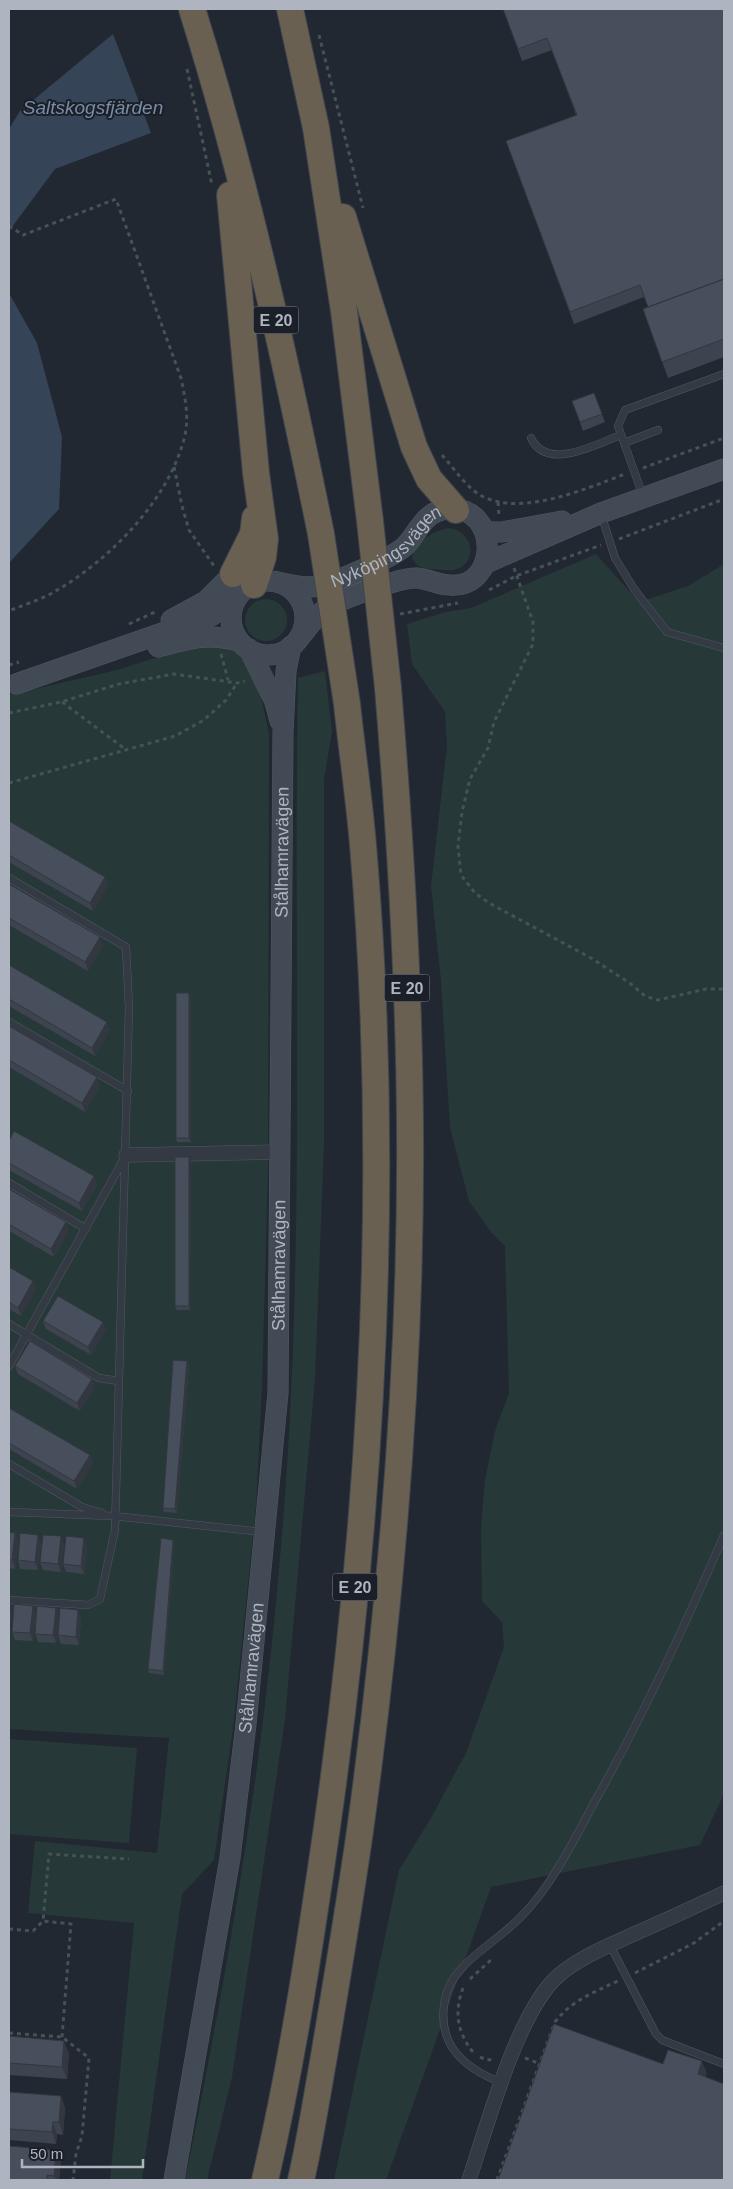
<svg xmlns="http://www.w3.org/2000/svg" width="733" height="2189" font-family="Arial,sans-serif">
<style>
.green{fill:#273838}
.water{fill:#364458}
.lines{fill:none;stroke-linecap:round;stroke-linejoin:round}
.lane-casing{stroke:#515862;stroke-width:8}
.street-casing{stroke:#515862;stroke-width:15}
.secondary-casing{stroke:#515862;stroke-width:21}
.highway-casing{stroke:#3e454e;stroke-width:28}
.path{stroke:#445355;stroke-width:3;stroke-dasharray:4 4;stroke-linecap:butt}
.lane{stroke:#343a43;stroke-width:7}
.street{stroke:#343a43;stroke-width:14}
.secondary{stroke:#424a56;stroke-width:20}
.highway{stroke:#696052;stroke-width:26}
.highway-bridge-casing{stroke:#3e454e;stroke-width:28;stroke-linecap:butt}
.highway-bridge{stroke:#696052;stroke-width:26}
.wall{fill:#3d444f}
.shaded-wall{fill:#323740}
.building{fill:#474f5c;stroke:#323740}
.labels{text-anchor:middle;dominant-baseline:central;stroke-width:4;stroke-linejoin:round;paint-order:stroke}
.shield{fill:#1a1f28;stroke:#828893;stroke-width:1}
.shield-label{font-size:16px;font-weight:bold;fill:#aeb5c1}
.street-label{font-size:18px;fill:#aeb5c1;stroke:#1a1f28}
.water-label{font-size:19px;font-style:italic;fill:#798ca6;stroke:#1a1f28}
</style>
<rect width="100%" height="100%" fill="#212832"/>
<path class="green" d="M449,528C474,531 479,565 453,570C446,571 438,569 430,569C421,568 415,566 412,557C414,542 435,530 449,528Z
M596,554L639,602L688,586L724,564V1794L700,1845L491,1887L386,2180H334L399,1870L431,1818L466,1753L504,1647L502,1622L482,1601L481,1528L485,1480L495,1431L509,1393L505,1246L491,1232L469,1201L450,1128L441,981L431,886L447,746L445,712L412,664L407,624L445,612L471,608Z
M245 620a21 21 0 1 1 42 0a21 21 0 1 1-42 0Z
M202,643C210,644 222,644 229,648C257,663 263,706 269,734L268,1169L262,1387L256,1505L234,1721L214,1860L182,1894L142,2180H110L134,1923L28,1913L35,1841L157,1853L169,1738L9,1729V695L117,670Z
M325,671L332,732L324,779V1144L315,1379L285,1719L232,2077L207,2180H185C229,1967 265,1752 282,1535C306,1250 293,963 298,678Z
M9,1739L137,1748L129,1843L9,1834Z"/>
<path class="water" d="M113,34L151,133L55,169L9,231V129L20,111Z
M9,293L37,343L62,437L59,509L9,563Z"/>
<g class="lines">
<defs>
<path id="lane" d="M531,438C547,472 596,444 621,435
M624,443L658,430
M643,496L618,426L625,410L724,374
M601,514L615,558L634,589L667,632L724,648
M9,878L126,947L129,1007L115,1530L100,1599L88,1605L9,1600
M9,1022L128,1091
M9,1183L86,1229
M9,1324L99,1378L119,1381
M9,1366L125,1157
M9,1464L82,1507L102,1513
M9,1512L114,1516L262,1532
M610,1945L656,2034L662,2040L724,2064
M502,2083C464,2068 436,2045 445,1999C451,1967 487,1948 510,1927C524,1915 536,1901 547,1885C565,1859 579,1831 594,1803C643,1716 685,1626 724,1535"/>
<path id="street" d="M126,1155L280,1152
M469,2180C487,2127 517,2012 558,1976C580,1957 608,1946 634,1934C664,1921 694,1907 724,1893"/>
<g id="secondary">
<path d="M486,532H502L562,521"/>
<path d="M484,564L601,513L724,469"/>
<circle cx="268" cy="618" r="37"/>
<path id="s1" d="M277,582C289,584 305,589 318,586C336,582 396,557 407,544C420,529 425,511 448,509C500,505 500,589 450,585C439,585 429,579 417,578C401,577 337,600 324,610C315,617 307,629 299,638"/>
<path d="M171,620L206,601L233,574"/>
<path d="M158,647C191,638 206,633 239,641"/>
<path d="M249,649L275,702L280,721"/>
<path d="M16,684L211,616L237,597"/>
<path id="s2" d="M174,2180L230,1858L246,1724L278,1393L283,732L286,671L291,646"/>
</g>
<path id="highway" d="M192,9C246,181 285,357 321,534
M290,9L316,128L344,311L370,521
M230,195L256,473L265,539L263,557L254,585
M343,217L414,447L429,479L456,510
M233,574L253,534L255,518
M265,2180C292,2064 310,1945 327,1827C373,1503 391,1172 363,845C359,798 352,751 347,704
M301,2180C310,2141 316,2101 323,2062C336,1985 349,1908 360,1831C392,1597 412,1361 410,1124C409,978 400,833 388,688"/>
</defs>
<use href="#lane" class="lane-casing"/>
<use href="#street" class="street-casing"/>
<use href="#secondary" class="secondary-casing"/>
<use href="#highway" class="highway-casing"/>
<path class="path" d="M319,35L363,208
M187,69L212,185
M9,226L23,235L116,199L181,378C185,397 189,416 185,435C170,499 110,560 54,592C40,600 23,605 9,611
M442,455C452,466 461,480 473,490C511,522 585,489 625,474
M174,467L182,506L189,530L214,566
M643,468L724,438
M498,502L499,516
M619,539L724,499
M514,568L533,622V644L494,722L488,748L470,779L462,812L458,846L461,875L475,893L489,903L591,958L631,984L645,996L658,1000L706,989H724
M489,590L516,576L601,545
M400,614L458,603
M129,624L155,612
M221,654L228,680
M9,665L19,662
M62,702L125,749
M9,713L61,702L119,684L174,674L237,683L245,681
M9,783L175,736L204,720L226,700L237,683
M9,1929L33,1931L43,1921
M635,1973L694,1943L724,1921
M470,1979L493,1958
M463,1988C454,2012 457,2032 473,2052
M9,2033L62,2037L89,2058L82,2136L76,2154L73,2180
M62,2037L71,1924L43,1921L49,1854L129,1859
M480,2057L487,2060L495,2059
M525,2058L538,2063
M497,2180L555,2022C571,2001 594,1992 618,1981"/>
<use href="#lane" class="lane"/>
<use href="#street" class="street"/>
<use href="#secondary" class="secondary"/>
<use href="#highway" class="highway"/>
<defs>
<path id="highway-bridge" d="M370,521L388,688
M321,534L347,704"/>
</defs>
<use href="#highway-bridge" class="highway-bridge-casing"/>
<use href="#highway-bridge" class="highway-bridge"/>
</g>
<path class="wall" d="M503,9H724V357L668,378L643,309L648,307L644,297L574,324L506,141L576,115L552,50L522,61Z
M594,393L605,422L583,431L572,401Z
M9,821L108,885L93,911L9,862Z
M9,884L103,945L88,971L9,925Z
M9,965L110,1030L95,1056L9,1006Z
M189,993L191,997V1142H177L176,1138Z
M9,1026L100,1086L85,1112L9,1067Z
M9,1141L94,1176L97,1185L82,1211L9,1170Z
M189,1157L191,1161L190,1310H177L175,1306Z
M9,1189L69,1230L54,1257L9,1231Z
M9,1267L36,1289L21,1316L9,1309Z
M43,1321L103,1322L106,1330L91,1355L46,1329Z
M187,1361L189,1366L177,1513L164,1512L163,1508Z
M15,1366L92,1379L95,1387L80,1411L18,1374Z
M9,1408L90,1455L93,1463L77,1489L9,1449Z
M9,1532L15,1533L18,1541L15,1569L9,1568Z
M173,1540L174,1544L164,1675L149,1673L148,1669Z
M41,1543L38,1570L20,1569L18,1560Z
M64,1544L61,1572L43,1570L40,1562Z
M87,1546L84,1574L66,1572L63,1564Z
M36,1614L33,1641L15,1640L12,1632Z
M59,1616L56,1643L38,1642L35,1634Z
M81,1618L79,1645L61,1644L58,1635Z
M9,2036L69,2053L67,2079L9,2075Z
M9,2092L61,2096L65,2108L63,2135L57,2134L56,2144L9,2140Z
M56,2150L61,2162L59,2180H9Z"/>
<path class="shaded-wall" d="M105,877L108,885L93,911L90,903Z
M100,937L103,945L88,971L85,962Z
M189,993L191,997V1142L189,1138Z
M107,1022L110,1030L95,1056L92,1048Z
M97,1077L100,1086L85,1112L82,1103Z
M189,1157L191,1161L190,1310L189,1306Z
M94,1176L97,1185L82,1211L79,1203Z
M66,1222L69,1230L54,1257L51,1249Z
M33,1281L36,1289L21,1316L18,1308Z
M103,1322L106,1330L91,1355L88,1347Z
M187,1361L189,1366L177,1513L175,1509Z
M92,1379L95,1387L80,1411L77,1403Z
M90,1455L93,1463L77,1489L74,1481Z
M15,1533L18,1541L15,1569L12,1560Z
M38,1535L41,1543L38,1570L35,1562Z
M61,1536L64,1544L61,1572L58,1564Z
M84,1538L87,1546L84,1574L81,1566Z
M173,1540L174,1544L164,1675L163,1671Z
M9,1603L12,1612L9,1639Z
M33,1606L36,1614L33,1641L30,1633Z
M56,1608L59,1616L56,1643L53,1635Z
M78,1610L81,1618L79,1645L76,1637Z
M64,2041L69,2053L67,2079L62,2067Z
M702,2061L707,2073L703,2086L698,2074Z
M61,2096L65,2108L63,2135L59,2122Z
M53,2122L57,2134L56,2144L52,2132Z
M56,2150L61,2162L59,2180H56L54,2176Z"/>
<path class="building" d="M503,9H724V279L648,307L640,285L570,312L506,141L577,115L547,38L518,49Z
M724,279V339L662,362L643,309Z
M594,393L602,414L580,422L572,401Z
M9,821L105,877L90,903L9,855Z
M9,884L100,937L85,962L9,918Z
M9,965L107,1022L92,1048L9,999Z
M176,993H189V1138H176Z
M9,1026L97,1077L82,1103L9,1060Z
M14,1131L94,1176L79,1203L9,1163V1141Z
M175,1157H189V1306H175Z
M9,1189L66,1222L51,1249L9,1224Z
M9,1267L33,1281L18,1308L9,1302Z
M58,1296L103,1322L88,1347L43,1321Z
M30,1341L92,1379L77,1403L15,1366Z
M173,1360L187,1361L175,1509L163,1508Z
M9,1408L90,1455L74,1481L9,1443Z
M9,1532L15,1533L12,1560H9Z
M20,1533L38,1535L35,1562L18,1560Z
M43,1535L61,1536L58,1564L40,1562Z
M66,1536L84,1538L81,1566L63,1564Z
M161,1538L173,1540L163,1671L148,1669Z
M14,1604L33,1606L30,1633L12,1632Z
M37,1606L56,1608L53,1635L35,1634Z
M60,1608L78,1610L76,1637L58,1635Z
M554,2024L663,2064L668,2050L702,2061L698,2074L724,2084V2180H498Z
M9,2036L64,2041L62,2067L9,2063Z
M9,2092L61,2096L59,2122H53L52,2132L9,2129Z
M9,2146L56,2150L54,2176L47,2175V2180H9Z"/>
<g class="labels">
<g class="shield">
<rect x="253.5" y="306.5" width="45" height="27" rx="4"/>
<rect x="384.5" y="974.5" width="45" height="27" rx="4"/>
<rect x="332.5" y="1573.5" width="45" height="27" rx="4"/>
</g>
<g class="shield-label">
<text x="276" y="320">E 20</text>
<text x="407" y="988">E 20</text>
<text x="355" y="1587">E 20</text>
</g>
<g class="street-label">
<text stroke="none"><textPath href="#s1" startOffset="122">Nyköpingsvägen</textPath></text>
<text stroke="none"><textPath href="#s2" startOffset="1335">Stålhamravägen</textPath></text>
<text stroke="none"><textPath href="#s2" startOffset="922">Stålhamravägen</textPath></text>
<text stroke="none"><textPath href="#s2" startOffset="518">Stålhamravägen</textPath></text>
</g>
<g class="water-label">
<text x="93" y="107">Saltskogsfjärden</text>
</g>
</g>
<rect width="733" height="2189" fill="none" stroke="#aeb5c1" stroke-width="20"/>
<path d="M22 2159v8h121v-8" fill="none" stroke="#aeb5c1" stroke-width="2.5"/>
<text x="30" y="2159" font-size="15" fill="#aeb5c1" stroke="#1a1f28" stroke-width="4" paint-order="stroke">50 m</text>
</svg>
